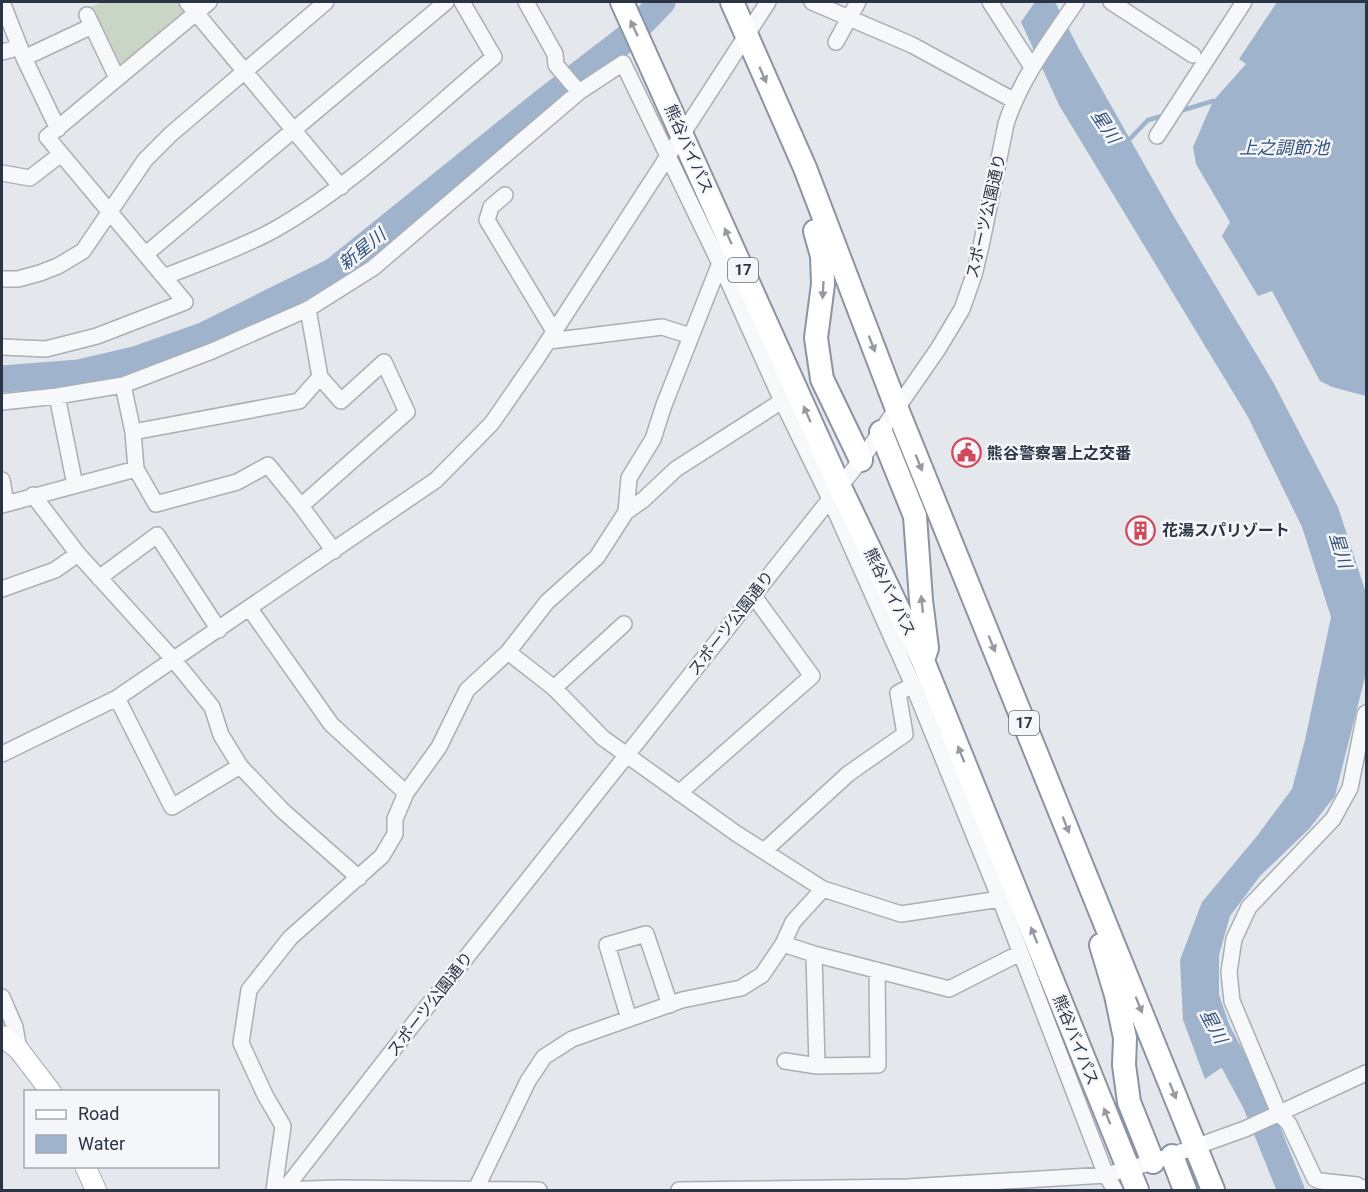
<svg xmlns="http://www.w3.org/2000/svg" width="1368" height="1192" font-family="Roboto,'Noto Sans JP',sans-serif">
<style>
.green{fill:#c9d6c5}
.water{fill:#9fb4cc}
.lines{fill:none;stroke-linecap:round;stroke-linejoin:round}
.stream{stroke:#9fb4cc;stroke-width:4.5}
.river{stroke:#9fb4cc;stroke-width:27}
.minor-casing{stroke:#a9aeb7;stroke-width:18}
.major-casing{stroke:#a3abb8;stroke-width:22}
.highway-casing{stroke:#8b94a3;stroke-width:26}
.minor{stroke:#f7f8fa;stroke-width:15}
.major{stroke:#fff;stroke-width:20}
.highway{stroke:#fff;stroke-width:22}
.oneway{fill:#959aa2}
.labels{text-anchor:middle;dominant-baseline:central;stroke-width:5;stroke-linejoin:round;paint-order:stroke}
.shield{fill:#f4f6f9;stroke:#676e7b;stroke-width:1.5}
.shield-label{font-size:15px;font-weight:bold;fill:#2b3445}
.street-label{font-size:16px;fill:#2b3445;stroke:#f4f6f9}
.poi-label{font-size:16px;font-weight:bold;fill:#2b3445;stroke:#f4f6f9;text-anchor:start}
.water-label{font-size:18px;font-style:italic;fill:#34527a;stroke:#f4f6f9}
</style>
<rect width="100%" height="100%" fill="#e4e7ec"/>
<path class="green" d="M102,2H177L186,12L117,69L88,8Z"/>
<path class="water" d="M1035,2H1055L1079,49L1173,215L1273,382L1338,507L1366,593V673L1335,796L1309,829L1260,876L1230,916L1219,955V995L1240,1055L1205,1079L1183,1020L1180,960L1202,902L1257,836L1292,789L1305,740L1331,617L1302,527L1248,417L1059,105L1021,22Z
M1277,2H1366V396L1332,387L1320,381L1272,291L1258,296L1222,236L1230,222L1196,164L1193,147L1213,101L1246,64L1239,59Z"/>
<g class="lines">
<path class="stream" d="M1180,111L1213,101L1216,105
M1127,142L1148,120L1166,115"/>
<path class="river" d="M2,379L79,373L135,360L203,336L334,271L541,104L628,37L662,2
M1215,1027L1255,1101L1291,1190"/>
<defs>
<path id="minor" d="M2,2L24,58L58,129
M187,2L341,187
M526,2L555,54L556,65L579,92
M812,2L912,45L1013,100
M990,2L1032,67
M1111,2L1193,55
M87,15L117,78
M836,42L858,2
M2,52L20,47
M24,58L92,26
M1157,136L1244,2
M2,173L30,178L61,154
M505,195L491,207L487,220L555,333
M146,254L446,2
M164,277C201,262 239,249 274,230C353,185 424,116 494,57L462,2
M2,279H18L40,273L58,266L83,251L145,160L171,134L326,2
M549,341L662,327L691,336
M2,347L46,349L97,336L185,302L47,137L209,2
M57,396L75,485
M2,402L57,396L123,385L212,351L308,309L373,268L579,92L623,63L724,272L782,401L830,499L913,685L1000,899L1106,1175L1115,1190
M133,432L299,401L320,377
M136,469L156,504L237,482L268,465L301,506L334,551
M2,480L6,503
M33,495L78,554L173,659L212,707L221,735L240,766L282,810L359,878
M2,505L136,469L133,432L123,385
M301,506L407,412L384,362L341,401L320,377L308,309
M626,512L629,478L653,439L664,405L720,263
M99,578L157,535L219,630
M2,589L55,570L78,554
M250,609L331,724L406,793
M508,652L554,688L603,738L737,834L823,889L901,914L1000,899
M554,688L624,624
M117,698L172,807L240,766
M1366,713L1365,714L1350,788L1333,819L1249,907L1234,939L1229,972L1232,1001L1279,1113L1289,1124L1315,1179L1320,1181L1357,1185L1366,1190
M2,754L117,698L436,480L492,423L537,358L768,2
M679,793L812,676L753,595
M764,851L848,774L905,734L898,693L913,685
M783,944L793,922L823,889
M814,954L817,1066
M2,997L15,1027L19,1050
M629,1019L607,945L646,934L670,1005
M785,1061L817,1066L878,1065L877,970
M476,1189L528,1081L544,1057L572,1039L682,1000L741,988L762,975L783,944L814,954L949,989L1020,953
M274,1190L283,1126L265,1095L241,1043L249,990L290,938L382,856L395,834V819L406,793L439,747L467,690L508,652L547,602L597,557L626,512L643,500L676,469L782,401
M281,1190L337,1188L539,1190
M284,1190L411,1027L830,499L861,460L938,349L962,309L974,275L981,246L1006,124C1020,79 1050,41 1076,2
M679,1190L907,1187L1106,1175L1153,1162L1245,1129L1366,1073"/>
<path id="major" d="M2,1036L19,1050L51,1092
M85,1166L96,1190"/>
<path id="highway" d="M622,2L840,487L923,661L1137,1190
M732,2L805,168L897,409L1213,1190
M815,231L822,256L823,284L816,338L822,379L861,460
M881,432L915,516L921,600L927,648L924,657
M1101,945L1116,995L1125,1038L1124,1065L1129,1102L1153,1162
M1172,1156L1185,1190"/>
</defs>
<use href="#minor" class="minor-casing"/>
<use href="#major" class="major-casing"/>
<use href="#highway" class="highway-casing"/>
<use href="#minor" class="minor"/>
<use href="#major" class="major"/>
<use href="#highway" class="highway"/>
</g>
<defs><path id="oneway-solid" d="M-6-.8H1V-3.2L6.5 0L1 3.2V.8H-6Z" transform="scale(1.5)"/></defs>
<g class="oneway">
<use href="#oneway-solid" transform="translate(634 28) rotate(-115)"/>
<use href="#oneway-solid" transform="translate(763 75) rotate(66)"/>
<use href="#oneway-solid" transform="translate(728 236) rotate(-114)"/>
<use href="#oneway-solid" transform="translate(823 290) rotate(93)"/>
<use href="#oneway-solid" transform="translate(872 344) rotate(69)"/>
<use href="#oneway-solid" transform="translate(807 414) rotate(-114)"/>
<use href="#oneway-solid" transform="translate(919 463) rotate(68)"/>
<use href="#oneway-solid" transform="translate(922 604) rotate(-96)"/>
<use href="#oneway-solid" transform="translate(992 644) rotate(68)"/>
<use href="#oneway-solid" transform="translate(961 754) rotate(-112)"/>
<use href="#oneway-solid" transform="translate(1066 825) rotate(68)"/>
<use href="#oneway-solid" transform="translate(1034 935) rotate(-112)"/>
<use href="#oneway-solid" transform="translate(1139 1005) rotate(68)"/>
<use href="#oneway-solid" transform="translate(1173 1091) rotate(68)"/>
<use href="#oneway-solid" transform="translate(1107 1116) rotate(-112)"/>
</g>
<defs>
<symbol id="civic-ring" viewBox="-11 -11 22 22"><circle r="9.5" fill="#f4f6f9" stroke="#d1495b" stroke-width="1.5"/><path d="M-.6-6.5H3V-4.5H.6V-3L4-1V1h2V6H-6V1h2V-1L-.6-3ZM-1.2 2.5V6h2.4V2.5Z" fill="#d1495b"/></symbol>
<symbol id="building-ring" viewBox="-11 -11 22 22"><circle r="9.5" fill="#f4f6f9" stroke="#d1495b" stroke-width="1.5"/><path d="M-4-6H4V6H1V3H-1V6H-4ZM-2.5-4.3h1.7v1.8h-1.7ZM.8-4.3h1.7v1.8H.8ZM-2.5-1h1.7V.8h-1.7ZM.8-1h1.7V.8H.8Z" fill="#d1495b"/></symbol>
</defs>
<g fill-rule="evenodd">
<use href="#civic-ring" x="950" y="436" width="33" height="33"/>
<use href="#building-ring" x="1124" y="514" width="33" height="33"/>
</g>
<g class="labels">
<g class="shield">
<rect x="728" y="258" width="30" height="24" rx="4.5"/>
<rect x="1009" y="711" width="30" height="24" rx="4.5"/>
</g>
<g class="shield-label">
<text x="743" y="270">17</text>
<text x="1024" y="723">17</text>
</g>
<g class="street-label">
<text transform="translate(689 149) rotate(66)">熊谷バイパス</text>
<text transform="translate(986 216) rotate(-77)">スポーツ公園通り</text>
<text transform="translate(890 592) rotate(64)">熊谷バイパス</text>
<text transform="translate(731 623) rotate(-52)">スポーツ公園通り</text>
<text transform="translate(430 1004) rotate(-52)">スポーツ公園通り</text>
<text transform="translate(1076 1040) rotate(68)">熊谷バイパス</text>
</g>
<g class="poi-label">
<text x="987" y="453">熊谷警察署上之交番</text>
<text x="1162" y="530">花湯スパリゾート</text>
</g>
<g class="water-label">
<text transform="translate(1106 126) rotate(56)">星川</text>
<text x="1284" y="147">上之調節池</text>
<text transform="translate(362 249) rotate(-39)">新星川</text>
<text transform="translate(1341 550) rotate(73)">星川</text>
<text transform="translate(1214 1026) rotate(62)">星川</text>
</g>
</g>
<rect width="1368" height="1192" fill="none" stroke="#2b3445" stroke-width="6"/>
<rect x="24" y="1090" width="195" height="78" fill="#f4f6f9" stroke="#a4a8b1" stroke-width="1.5"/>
<rect x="36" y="1110" width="30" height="9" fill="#ffffff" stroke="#a4a8b1" stroke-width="1.5"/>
<text x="78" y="1120" font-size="18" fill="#2b3445">Road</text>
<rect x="36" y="1135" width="30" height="18" fill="#9fb4cc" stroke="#a4a8b1" stroke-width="1.5"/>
<text x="78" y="1150" font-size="18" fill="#2b3445">Water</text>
</svg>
